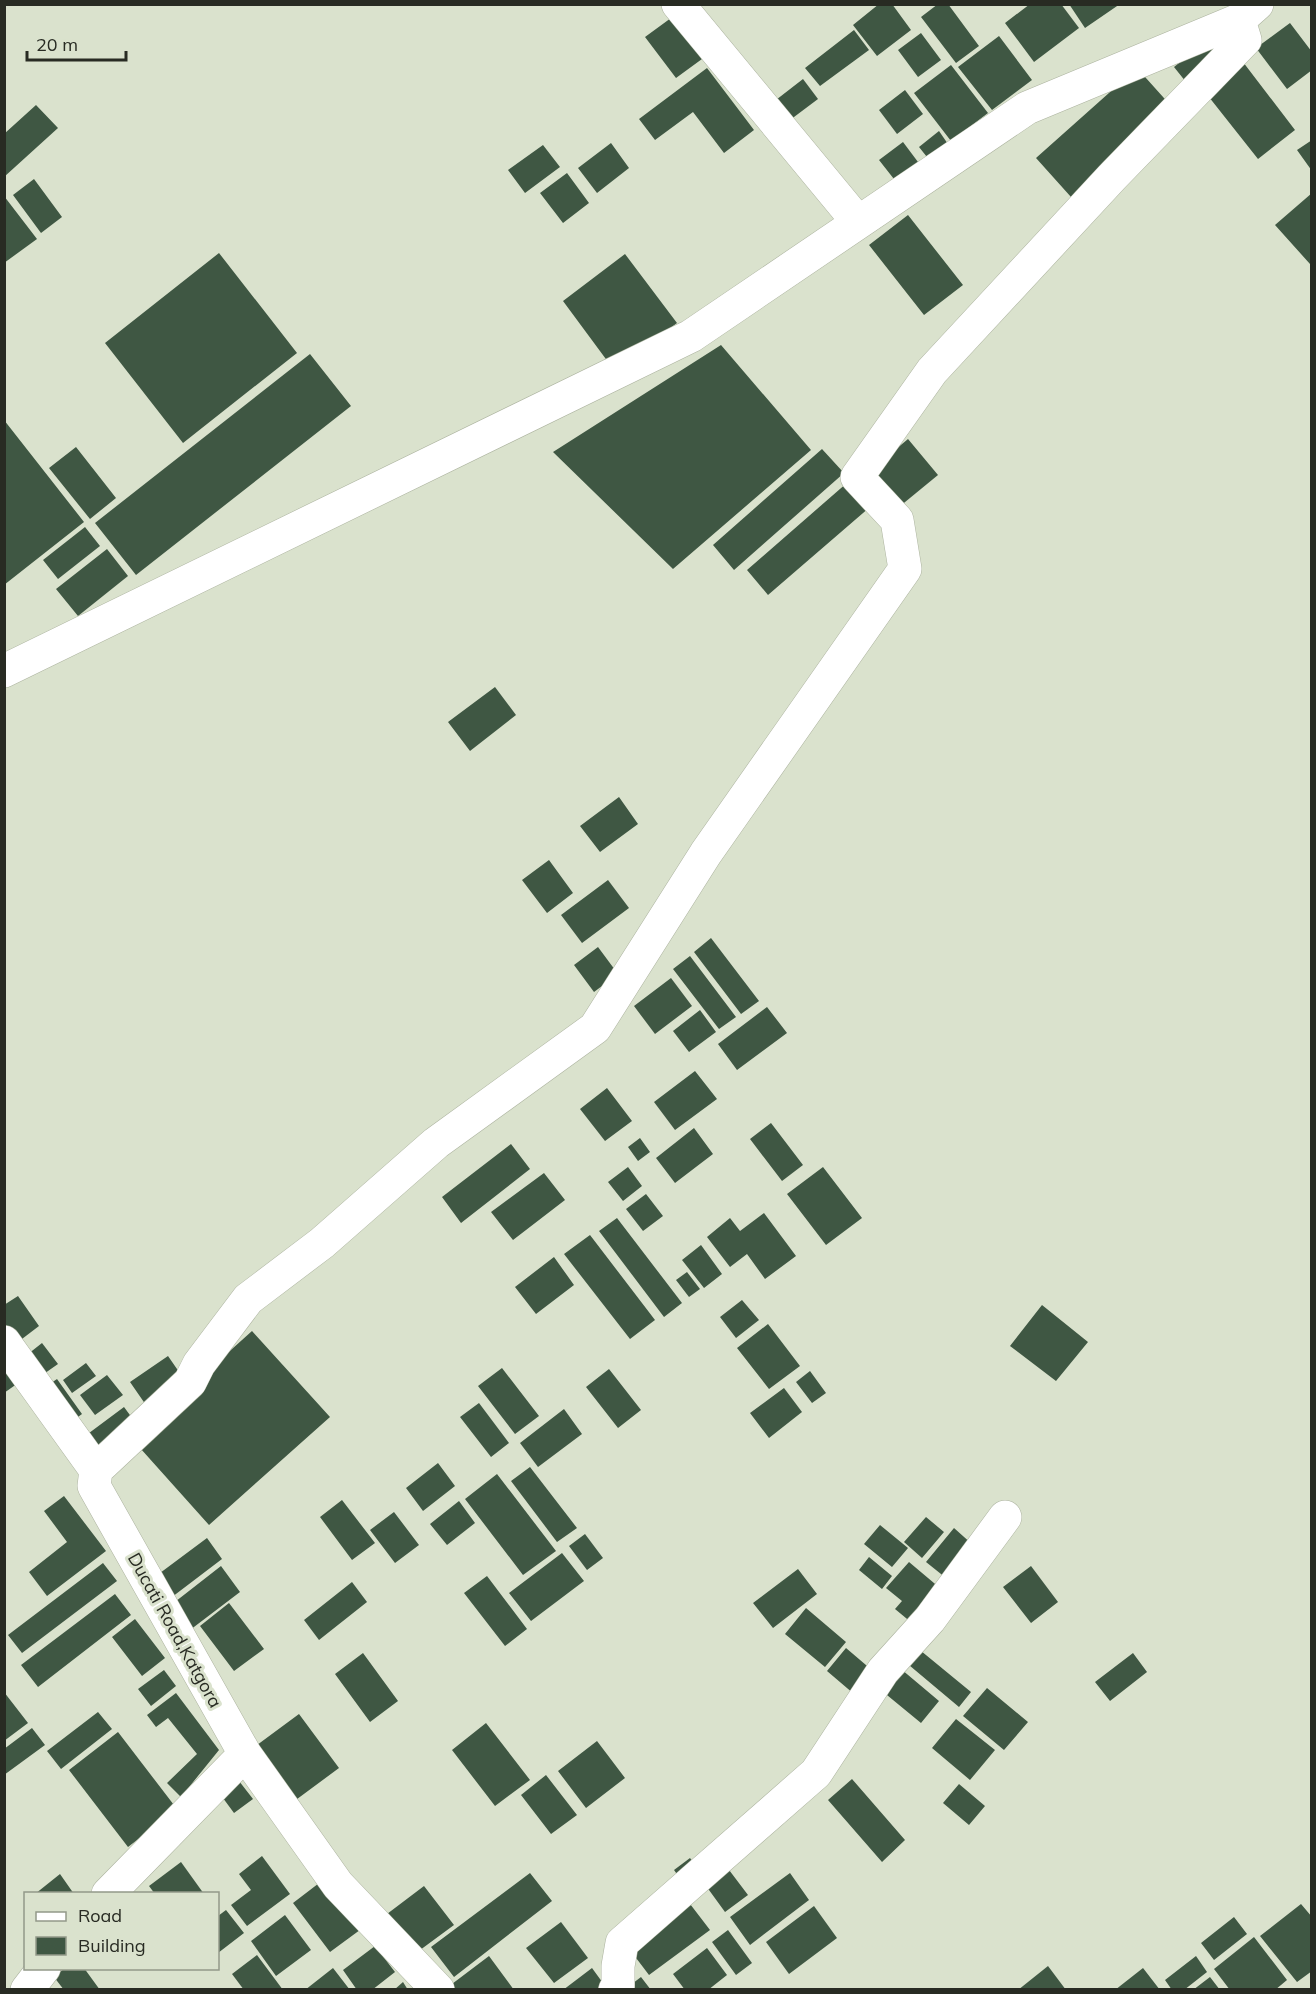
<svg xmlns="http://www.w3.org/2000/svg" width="1316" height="1994" font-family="Mulish,sans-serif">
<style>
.building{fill:#3f5743}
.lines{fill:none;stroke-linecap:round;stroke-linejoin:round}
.minor-casing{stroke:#acb39f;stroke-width:34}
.minor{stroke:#fff;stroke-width:33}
.labels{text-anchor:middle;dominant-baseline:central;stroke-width:6;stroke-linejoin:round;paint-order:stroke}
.street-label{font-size:18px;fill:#282b23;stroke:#dae2cd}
</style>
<rect width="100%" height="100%" fill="#dae2cd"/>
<path class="building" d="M879,4H892L911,30L877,56L853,25Z
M938,4H948L979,46L956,63L921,17Z
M1030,4H1061L1079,28L1034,62L1005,23Z
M1069,4H1120L1085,28Z
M671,18L702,59L676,78L645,37Z
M1290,23L1312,52V70L1287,89L1256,48Z
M1222,29L1234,44L1186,82L1174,67Z
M854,30L869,50L820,86L805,68Z
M921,33L941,60L918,77L898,50Z
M999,36L1032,80L992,110L958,67Z
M1243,62L1295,130L1258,159L1205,92Z
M951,65L988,113L951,141L914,93Z
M707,68L754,130L724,153L693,112L655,140L639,119Z
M1137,68L1172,107L1071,197L1036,158Z
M803,79L818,99L778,129L763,110Z
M905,90L923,114L897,134L879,110Z
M36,105L58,128L4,177V134Z
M939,131L950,147L931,162L919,147Z
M1312,140V171L1297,150Z
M903,142L924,170L901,188L879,160Z
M611,143L629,168L597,193L578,168Z
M543,145L560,167L525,193L508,170Z
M567,173L589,203L563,223L540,193Z
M34,179L62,217L41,233L13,195Z
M1312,193V263L1310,264L1275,225Z
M4,196L37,239L4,263Z
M908,215L963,285L924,315L869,245Z
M219,253L297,353L183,443L105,343Z
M625,254L677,323L614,370L563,301Z
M721,345L811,450L673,569L553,452Z
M310,354L351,406L136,575L95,523Z
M4,420L84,522L4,585Z
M908,439L938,475L899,507L869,472Z
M76,447L116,498L90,519L49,468Z
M822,449L844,473L734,570L713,545Z
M848,482L870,507L768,595L747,570Z
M85,527L100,546L58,579L43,560Z
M107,549L128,576L78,616L56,589Z
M495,687L516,715L470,751L448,722Z
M619,797L638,824L600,852L580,826Z
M549,860L573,893L547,913L522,880Z
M608,880L629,908L582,943L561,915Z
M711,938L759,1001L741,1014L694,952Z
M598,947L618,974L594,992L574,965Z
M690,956L736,1017L719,1029L673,969Z
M671,978L692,1006L655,1034L634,1006Z
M767,1007L787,1033L737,1070L718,1044Z
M700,1010L716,1032L689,1052L673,1031Z
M695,1071L717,1099L675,1130L654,1102Z
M607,1088L632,1121L605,1141L580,1109Z
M771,1123L803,1165L782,1181L750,1139Z
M694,1128L713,1154L675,1183L656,1158Z
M640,1138L650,1152L638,1161L628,1147Z
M511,1144L530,1169L461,1223L442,1197Z
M628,1167L642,1186L623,1201L608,1182Z
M823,1167L862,1218L826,1245L787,1194Z
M544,1173L565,1200L513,1240L491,1212Z
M646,1194L663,1216L643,1231L626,1209Z
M764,1213L796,1256L765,1279L747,1254L730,1267L707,1237L730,1218L740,1231Z
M617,1218L682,1303L664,1317L599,1231Z
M590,1235L655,1320L630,1339L564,1254Z
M701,1245L722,1274L704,1288L682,1260Z
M554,1257L574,1285L536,1314L515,1287Z
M687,1272L700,1289L689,1297L676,1280Z
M18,1296L39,1326L18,1342L4,1324V1305Z
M742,1300L759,1320L736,1338L720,1317Z
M1042,1305L1088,1342L1056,1381L1010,1346Z
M768,1324L800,1366L769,1389L737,1348Z
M252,1331L330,1417L209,1525L132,1439Z
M42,1343L58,1364L38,1378L23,1358Z
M168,1356L186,1382L148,1408L130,1382Z
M4,1359L21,1381L4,1393Z
M86,1363L96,1376L72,1393L63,1380Z
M502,1368L539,1416L515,1434L478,1386Z
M609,1369L641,1410L618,1428L586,1387Z
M810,1371L826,1393L812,1403L796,1382Z
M107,1375L123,1395L95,1415L80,1395Z
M57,1379L82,1414L67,1425L41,1390Z
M784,1388L802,1412L769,1438L750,1413Z
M479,1403L509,1443L491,1457L460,1417Z
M124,1407L138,1426L91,1462L77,1442Z
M564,1409L582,1434L538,1467L520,1443Z
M438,1463L455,1486L423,1511L406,1488Z
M530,1467L577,1528L557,1542L511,1481Z
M497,1474L556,1551L523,1575L465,1499Z
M64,1496L106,1551L47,1596L29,1572L67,1542L44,1511Z
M342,1500L375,1543L352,1560L320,1517Z
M459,1501L475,1523L447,1545L430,1524Z
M394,1512L419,1545L395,1563L370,1530Z
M926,1517L944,1532L922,1558L904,1542Z
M880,1525L908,1548L892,1567L864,1544Z
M954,1528L973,1545L946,1578L926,1562Z
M585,1534L603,1558L587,1570L569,1546Z
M207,1538L222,1559L172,1597L156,1576Z
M562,1553L584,1581L531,1621L509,1593Z
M869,1557L892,1576L882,1589L859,1570Z
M909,1562L947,1594L918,1628L895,1609L902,1601L886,1588Z
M103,1563L117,1581L22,1653L8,1635Z
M221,1566L240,1592L190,1630L171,1605Z
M1031,1566L1058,1602L1031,1623L1003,1587Z
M798,1569L817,1594L773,1628L753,1603Z
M487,1576L527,1629L505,1646L464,1593Z
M352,1582L367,1602L319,1640L304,1620Z
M115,1594L131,1615L38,1687L21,1665Z
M229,1603L264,1649L234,1671L200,1626Z
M806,1608L846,1642L825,1667L785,1634Z
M135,1619L165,1658L142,1676L112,1637Z
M915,1646L971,1692L959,1707L903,1660Z
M846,1648L873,1671L854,1694L827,1671Z
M363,1653L398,1701L370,1722L335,1674Z
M1133,1653L1147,1672L1110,1701L1095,1682Z
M895,1664L939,1701L921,1723L876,1686Z
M164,1670L176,1686L151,1706L138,1689Z
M987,1688L1028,1722L1004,1750L963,1716Z
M4,1692L28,1723L4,1741Z
M176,1693L219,1750L181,1797L167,1783L197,1754L168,1718L156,1727L147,1715Z
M98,1712L112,1729L61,1769L47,1751Z
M299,1714L339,1768L289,1805L249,1751Z
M956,1719L995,1750L970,1780L932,1748Z
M486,1723L530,1780L495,1806L452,1750Z
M32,1728L45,1745L4,1775V1749Z
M118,1732L177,1809L128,1847L69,1770Z
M597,1741L625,1778L586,1808L558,1771Z
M546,1775L577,1815L551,1834L521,1795Z
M852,1779L905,1840L882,1862L828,1800Z
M239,1781L253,1799L234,1813L220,1794Z
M959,1784L985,1806L969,1825L943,1803Z
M262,1856L290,1894L247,1926L231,1905L251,1890L239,1874Z
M690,1858L700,1872L684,1884L674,1870Z
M181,1862L204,1894H155L149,1886Z
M723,1862L748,1895L725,1912L701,1879Z
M530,1873L552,1901L454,1977L431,1947Z
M790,1873L809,1900L750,1945L730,1917Z
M60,1874L74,1894H35Z
M327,1877L364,1927L330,1952L293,1903Z
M424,1886L454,1925L416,1953L387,1914Z
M687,1900L710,1930L649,1975L627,1946Z
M1301,1904L1312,1917V1971L1297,1982L1260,1936Z
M814,1906L837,1938L789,1974L766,1942Z
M226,1910L244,1933L218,1953V1916Z
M285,1915L311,1950L276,1976L251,1941Z
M1234,1917L1247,1934L1214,1960L1201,1943Z
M561,1922L588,1958L554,1983L526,1948Z
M728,1930L752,1963L736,1975L712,1942Z
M1254,1937L1287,1980L1275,1990H1230L1214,1969Z
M375,1946L395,1972L372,1990H357L343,1970Z
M707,1948L727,1975L708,1990H685L673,1974Z
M257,1955L283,1990H244L232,1974Z
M489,1956L514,1990H450L448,1987Z
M1196,1956L1207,1972L1184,1990H1172L1165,1980Z
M1048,1966L1066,1990H1018Z
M65,1968H84L100,1990H64L54,1977Z
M333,1968L350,1990H305Z
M592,1968L608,1990H563Z
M1143,1968L1160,1990H1115Z
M641,1977L651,1990H624Z
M1210,1977L1220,1990H1193Z
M403,1982L408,1990H394Z"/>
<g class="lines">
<defs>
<path id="minor" d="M678,4L858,222
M4,671L691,336L1027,108L1239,20
M4,1342L96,1470L94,1486L245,1754L108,1894
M96,1470L190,1382L199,1364L248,1299L322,1243L436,1143L595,1028L706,853L905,569L897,520L857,477L932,371L1112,177L1245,40L1239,20L1257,4
M245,1754L338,1885L438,1990
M27,1990L44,1968
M615,1990L618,1987V1966L622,1943L816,1773L883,1671L930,1619L1005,1517"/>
</defs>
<use href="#minor" class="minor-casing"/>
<use href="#minor" class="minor"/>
</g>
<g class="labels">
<g class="street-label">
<text transform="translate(175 1630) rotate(61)">Ducati Road,Katgora</text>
</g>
</g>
<rect width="1316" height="1994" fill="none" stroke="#282b23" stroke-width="12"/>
<rect x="24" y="1892" width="195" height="78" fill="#dae2cd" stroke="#939989" stroke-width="1.5"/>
<rect x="36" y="1912" width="30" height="9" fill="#ffffff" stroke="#939989" stroke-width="1.5"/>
<text x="78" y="1922" font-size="18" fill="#282b23">Road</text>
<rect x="36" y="1937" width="30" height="18" fill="#3f5743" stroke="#939989" stroke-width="1.5"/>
<text x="78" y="1952" font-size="18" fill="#282b23">Building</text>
<path d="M27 51v9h99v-9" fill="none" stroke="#282b23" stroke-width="3"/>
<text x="36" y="51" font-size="18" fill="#282b23" stroke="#dae2cd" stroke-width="4.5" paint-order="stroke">20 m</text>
</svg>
